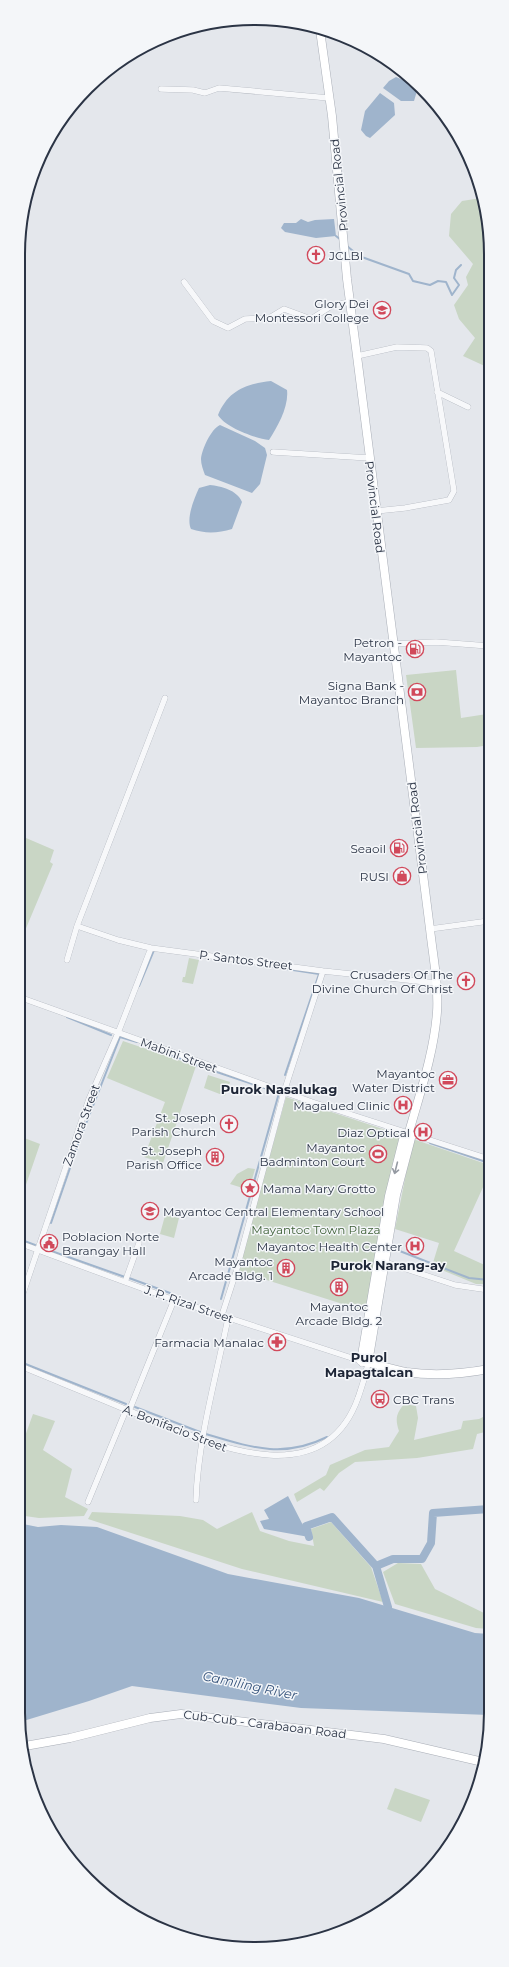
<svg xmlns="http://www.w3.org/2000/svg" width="509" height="1967" font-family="Montserrat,sans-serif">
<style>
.green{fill:#c9d6c5}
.water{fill:#9fb4cc}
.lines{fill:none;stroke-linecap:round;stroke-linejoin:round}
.stream{stroke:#9fb4cc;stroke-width:2}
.canal{stroke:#9fb4cc;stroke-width:8}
.street-casing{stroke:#a9aeb7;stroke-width:6}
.secondary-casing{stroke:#a9aeb7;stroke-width:9}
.street{stroke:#f7f8fa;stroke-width:5.5}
.secondary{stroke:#fff;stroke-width:8}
.oneway{stroke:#959aa2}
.labels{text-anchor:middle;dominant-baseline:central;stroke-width:3;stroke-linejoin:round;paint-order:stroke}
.street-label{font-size:12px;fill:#2b3445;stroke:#f4f6f9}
.poi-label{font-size:12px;fill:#2b3445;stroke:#f4f6f9;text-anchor:end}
.park-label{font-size:12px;fill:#3f6138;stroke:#f4f6f9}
.neighbourhood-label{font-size:13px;font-weight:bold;fill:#1d2536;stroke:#f4f6f9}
.water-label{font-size:13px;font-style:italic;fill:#34527a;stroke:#f4f6f9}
.rim{fill:none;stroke:#2b3445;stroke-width:2}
</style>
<rect width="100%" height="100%" fill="#e4e7ec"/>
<path class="green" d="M481,198L489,224V368L463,356L475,338L459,319L454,305L468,285L466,277L473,264L449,236L451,214L462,201Z
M456,670L461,718L487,714L489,745L477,747L416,748L406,675Z
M19,835L54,850L50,862L53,864L19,945Z
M189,958L199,960L193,984L182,982L183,977H185Z
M123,1041L196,1066L163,1163L144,1157L165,1102L107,1078Z
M208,1075L230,1082L225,1096L204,1088Z
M286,1097L401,1135L383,1208L368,1312L238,1271Z
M19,1136L40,1144L19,1205V1186L23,1175L19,1173Z
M413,1139L489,1165V1174L454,1251L489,1267V1284H476L432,1266L439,1243L395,1229Z
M248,1168L255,1169L249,1190L230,1184L237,1174Z
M166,1212L174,1214V1217L179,1218L174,1238L160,1234Z
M404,1404L416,1406L418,1418L414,1440L461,1429L463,1421L479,1419L489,1414V1431L477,1434L473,1449L417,1458L355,1462L339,1473L324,1491L320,1488L297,1502L294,1494L326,1475L330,1465L365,1450L389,1447L399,1431C395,1419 396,1414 404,1404Z
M33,1414L55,1421L43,1450L72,1469L65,1497L88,1509L84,1516L39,1518L18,1515V1439H24Z
M92,1512L180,1516L203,1520L217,1529L252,1512L260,1531L289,1541L314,1546L311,1529L331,1522L371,1567L383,1602L242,1569L88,1519Z
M398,1563L421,1564L435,1589L484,1613H489V1629L476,1628L395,1604L383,1572Z
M395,1788L430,1800L421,1822L387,1809Z"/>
<path class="water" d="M396,77L406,81L417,91L414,101H401L383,88L389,81Z
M380,93L394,103L395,115L370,138L366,136L361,130L365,111Z
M301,219L308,222L315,220L334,219L336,236L316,238L285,232L281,228L284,223H296Z
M271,381L287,390C289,406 278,426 269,440C254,438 225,427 218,415C228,391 245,384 271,381Z
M220,425L255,441L265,448L267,455L260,484L252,493L205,475C203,470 201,464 201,459C202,449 211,429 220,425Z
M210,485C221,486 237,490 242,502L232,529C218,533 206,534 191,529C186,518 194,499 199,488Z
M288,1496L309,1537L264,1529L260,1521L269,1519L264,1510Z
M18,1523L38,1527L61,1525L97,1527L228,1574L359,1598L475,1633L489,1634V1715L301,1708L132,1686L89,1701L20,1722L18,1712Z"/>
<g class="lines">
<path class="stream" d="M336,236L341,240
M347,246L359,256L409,274L413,281L430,285L438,281L446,282L452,295L459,285L454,278L456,270L461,265
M280,968L319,974L285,1075
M139,986L154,950
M67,1017L111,1035
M144,1045L195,1064
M196,1065L279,1093L221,1299
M430,1143L489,1163
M51,1223L80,1139L120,1037L137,1042
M19,1239L35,1245
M40,1247L125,1277
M392,1248L469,1278L489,1280
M129,1278L170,1293
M18,1361L126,1404
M135,1407L200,1432
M206,1434C250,1447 283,1459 327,1437"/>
<path class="canal" d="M309,1537L306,1526L332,1517L376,1566
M388,1607L376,1566L393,1559H422L431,1543L433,1513L489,1509"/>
<defs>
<path id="street" d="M161,89L193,90L205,93L219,88L329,98
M184,282L213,321L228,328L245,319L269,318L284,309L311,319L333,305L350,302
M357,356L397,347L427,348L431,351L454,491L449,500L405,508L376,511
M437,392L468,407
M273,452L369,458
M392,644L436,642L489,646
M77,926L118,940L151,948L323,971L436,983
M430,929L489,921
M67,960L77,926L165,698
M19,997L312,1102L489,1159
M19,1243L174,1300L361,1361L362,1364
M382,1261L455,1285L489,1290
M125,1282L139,1243
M19,1305L89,1099L118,1033L151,948
M222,1315L236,1272L284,1092L323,971
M18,1365C59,1382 99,1398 139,1415C207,1442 322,1498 358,1398C362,1386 366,1375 368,1363
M129,1411L174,1300
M196,1500C198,1439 216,1378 228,1318
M88,1502L126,1410"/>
<path id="secondary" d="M320,30L332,116L347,279L357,356L430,929C433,957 439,985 437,1012C434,1053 420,1093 409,1132L404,1136L389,1196L361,1361C376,1364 391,1369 406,1372C433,1376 462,1374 489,1369
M368,1363L396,1195L411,1138L409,1132
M25,1746L70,1738L150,1718L181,1714L384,1739L483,1762"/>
</defs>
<use href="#street" class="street-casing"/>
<use href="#secondary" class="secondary-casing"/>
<use href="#street" class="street"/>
<use href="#secondary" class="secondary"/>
</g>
<defs><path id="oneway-shaft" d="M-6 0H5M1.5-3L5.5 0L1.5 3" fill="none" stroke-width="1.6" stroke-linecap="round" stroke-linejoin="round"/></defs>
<use class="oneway" href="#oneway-shaft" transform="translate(396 1168) rotate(104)"/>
<defs>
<symbol id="church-ring" viewBox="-11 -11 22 22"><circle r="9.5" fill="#f4f6f9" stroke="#d1495b" stroke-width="1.5"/><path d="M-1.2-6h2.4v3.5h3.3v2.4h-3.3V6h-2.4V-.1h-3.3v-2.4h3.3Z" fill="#d1495b"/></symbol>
<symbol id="university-ring" viewBox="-11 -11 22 22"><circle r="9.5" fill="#f4f6f9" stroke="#d1495b" stroke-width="1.5"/><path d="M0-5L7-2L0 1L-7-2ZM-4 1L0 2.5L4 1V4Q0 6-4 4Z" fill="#d1495b"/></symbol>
<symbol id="fuel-ring" viewBox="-11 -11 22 22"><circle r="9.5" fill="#f4f6f9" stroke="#d1495b" stroke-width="1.5"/><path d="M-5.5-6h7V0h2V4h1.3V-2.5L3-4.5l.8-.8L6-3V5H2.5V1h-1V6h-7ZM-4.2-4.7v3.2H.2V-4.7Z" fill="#d1495b"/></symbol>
<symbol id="bank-ring" viewBox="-11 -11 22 22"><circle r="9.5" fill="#f4f6f9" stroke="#d1495b" stroke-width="1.5"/><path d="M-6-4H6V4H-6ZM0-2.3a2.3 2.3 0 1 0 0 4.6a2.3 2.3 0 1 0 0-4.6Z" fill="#d1495b"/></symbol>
<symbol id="shop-ring" viewBox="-11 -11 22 22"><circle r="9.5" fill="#f4f6f9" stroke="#d1495b" stroke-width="1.5"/><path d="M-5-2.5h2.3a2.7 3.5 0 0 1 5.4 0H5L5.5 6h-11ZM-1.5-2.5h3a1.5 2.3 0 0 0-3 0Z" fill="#d1495b"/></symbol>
<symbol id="office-ring" viewBox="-11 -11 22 22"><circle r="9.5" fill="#f4f6f9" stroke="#d1495b" stroke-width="1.5"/><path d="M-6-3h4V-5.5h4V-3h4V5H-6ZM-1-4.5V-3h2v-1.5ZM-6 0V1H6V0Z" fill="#d1495b"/></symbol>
<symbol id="hospital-ring" viewBox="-11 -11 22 22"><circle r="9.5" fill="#f4f6f9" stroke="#d1495b" stroke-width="1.5"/><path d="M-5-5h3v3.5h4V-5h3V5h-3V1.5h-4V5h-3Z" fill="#d1495b"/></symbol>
<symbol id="stadium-ring" viewBox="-11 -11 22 22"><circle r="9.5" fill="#f4f6f9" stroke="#d1495b" stroke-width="1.5"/><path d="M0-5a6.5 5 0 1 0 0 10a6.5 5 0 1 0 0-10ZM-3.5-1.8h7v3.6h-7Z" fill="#d1495b"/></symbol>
<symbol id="building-ring" viewBox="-11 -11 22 22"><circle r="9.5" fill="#f4f6f9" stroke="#d1495b" stroke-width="1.5"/><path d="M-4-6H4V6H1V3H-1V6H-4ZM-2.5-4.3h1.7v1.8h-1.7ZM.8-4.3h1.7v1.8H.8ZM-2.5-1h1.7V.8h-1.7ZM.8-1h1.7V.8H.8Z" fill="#d1495b"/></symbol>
<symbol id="sight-ring" viewBox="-11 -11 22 22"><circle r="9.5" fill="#f4f6f9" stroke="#d1495b" stroke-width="1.5"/><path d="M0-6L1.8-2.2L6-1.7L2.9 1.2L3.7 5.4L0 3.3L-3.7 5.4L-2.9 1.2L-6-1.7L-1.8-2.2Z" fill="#d1495b"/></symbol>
<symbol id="school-ring" viewBox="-11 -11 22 22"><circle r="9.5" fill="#f4f6f9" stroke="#d1495b" stroke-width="1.5"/><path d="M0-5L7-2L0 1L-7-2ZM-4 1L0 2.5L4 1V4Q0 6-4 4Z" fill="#d1495b"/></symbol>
<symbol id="civic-ring" viewBox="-11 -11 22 22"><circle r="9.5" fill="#f4f6f9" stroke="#d1495b" stroke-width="1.5"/><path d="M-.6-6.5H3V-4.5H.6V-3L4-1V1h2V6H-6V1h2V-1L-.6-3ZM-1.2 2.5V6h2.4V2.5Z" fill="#d1495b"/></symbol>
<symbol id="pharmacy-ring" viewBox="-11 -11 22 22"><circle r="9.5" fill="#f4f6f9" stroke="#d1495b" stroke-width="1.5"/><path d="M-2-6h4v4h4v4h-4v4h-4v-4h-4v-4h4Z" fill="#d1495b"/></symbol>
<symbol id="bus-ring" viewBox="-11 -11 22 22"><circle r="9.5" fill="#f4f6f9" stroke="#d1495b" stroke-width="1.5"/><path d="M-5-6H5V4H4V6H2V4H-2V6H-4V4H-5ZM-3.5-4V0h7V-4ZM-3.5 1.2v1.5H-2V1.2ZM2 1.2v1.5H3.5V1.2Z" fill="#d1495b"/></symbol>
</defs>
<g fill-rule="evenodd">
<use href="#church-ring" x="306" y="245" width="20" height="20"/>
<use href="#university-ring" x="372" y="300" width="20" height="20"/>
<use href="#fuel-ring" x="405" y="639" width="20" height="20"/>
<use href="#bank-ring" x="407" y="682" width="20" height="20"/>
<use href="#fuel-ring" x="389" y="838" width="20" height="20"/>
<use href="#shop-ring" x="392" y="866" width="20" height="20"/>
<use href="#church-ring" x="456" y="971" width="20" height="20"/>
<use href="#office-ring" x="438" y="1070" width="20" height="20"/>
<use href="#hospital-ring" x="393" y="1095" width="20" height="20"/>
<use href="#church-ring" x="219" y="1114" width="20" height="20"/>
<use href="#hospital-ring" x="413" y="1122" width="20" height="20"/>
<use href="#stadium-ring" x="368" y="1144" width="20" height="20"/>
<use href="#building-ring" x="205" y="1147" width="20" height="20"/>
<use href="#sight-ring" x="240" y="1178" width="20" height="20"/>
<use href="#school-ring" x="140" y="1201" width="20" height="20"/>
<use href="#civic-ring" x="39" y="1233" width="20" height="20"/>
<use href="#hospital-ring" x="405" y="1236" width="20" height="20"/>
<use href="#building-ring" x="276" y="1258" width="20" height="20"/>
<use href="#building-ring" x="329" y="1277" width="20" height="20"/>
<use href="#pharmacy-ring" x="267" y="1332" width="20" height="20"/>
<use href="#bus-ring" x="370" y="1389" width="20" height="20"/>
</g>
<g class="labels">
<g class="street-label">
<text transform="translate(339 185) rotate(-96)">Provincial Road</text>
<text transform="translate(375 507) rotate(83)">Provincial Road</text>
<text transform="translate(417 828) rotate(-97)">Provincial Road</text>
<text transform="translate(246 960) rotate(7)">P. Santos Street</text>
<text transform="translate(179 1055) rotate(20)">Mabini Street</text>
<text transform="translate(81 1125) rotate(-70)">Zamora Street</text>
<text transform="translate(189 1304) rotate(19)">J. P. Rizal Street</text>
<text transform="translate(175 1428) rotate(21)">A. Bonifacio Street</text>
<text transform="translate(265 1724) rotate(7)">Cub-Cub - Carabaoan Road</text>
</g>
<g class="poi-label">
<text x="329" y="255" text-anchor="start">JCLBI</text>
<text x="369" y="303">Glory Dei<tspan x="369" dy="14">Montessori College</tspan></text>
<text x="402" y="642">Petron -<tspan x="402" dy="14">Mayantoc</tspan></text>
<text x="404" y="685">Signa Bank -<tspan x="404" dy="14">Mayantoc Branch</tspan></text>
<text x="386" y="848">Seaoil</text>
<text x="389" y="876">RUSI</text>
<text x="453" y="974">Crusaders Of The<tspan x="453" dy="14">Divine Church Of Christ</tspan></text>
<text x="435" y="1073">Mayantoc<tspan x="435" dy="14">Water District</tspan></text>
<text x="390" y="1105">Magalued Clinic</text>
<text x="216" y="1117">St. Joseph<tspan x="216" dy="14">Parish Church</tspan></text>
<text x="410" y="1132">Diaz Optical</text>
<text x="365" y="1147">Mayantoc<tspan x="365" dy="14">Badminton Court</tspan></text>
<text x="202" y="1150">St. Joseph<tspan x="202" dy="14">Parish Office</tspan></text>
<text x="263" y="1188" text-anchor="start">Mama Mary Grotto</text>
<text x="163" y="1211" text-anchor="start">Mayantoc Central Elementary School</text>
<text x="62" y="1236" text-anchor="start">Poblacion Norte<tspan x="62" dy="14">Barangay Hall</tspan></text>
<text x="402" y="1246">Mayantoc Health Center</text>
<text x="273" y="1261">Mayantoc<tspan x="273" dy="14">Arcade Bldg. 1</tspan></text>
<text x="339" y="1306" text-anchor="middle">Mayantoc<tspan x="339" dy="14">Arcade Bldg. 2</tspan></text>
<text x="264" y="1342">Farmacia Manalac</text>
<text x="393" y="1399" text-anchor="start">CBC Trans</text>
</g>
<g class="park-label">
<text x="316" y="1229">Mayantoc Town Plaza</text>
</g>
<g class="neighbourhood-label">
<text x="279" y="1089">Purok Nasalukag</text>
<text x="388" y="1265">Purok Narang-ay</text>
<text x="369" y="1357">Purol<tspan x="369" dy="15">Mapagtalcan</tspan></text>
</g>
<g class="water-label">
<text transform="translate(250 1685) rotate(12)">Camiling River</text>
</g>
</g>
<path d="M0 0H509V1967H0ZM254 25H255A229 229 0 0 1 484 254V1713A229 229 0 0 1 255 1942H254A229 229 0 0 1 25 1713V254A229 229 0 0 1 254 25Z" fill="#f4f6f9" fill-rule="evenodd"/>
<path class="rim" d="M254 25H255A229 229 0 0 1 484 254V1713A229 229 0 0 1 255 1942H254A229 229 0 0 1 25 1713V254A229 229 0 0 1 254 25Z"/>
</svg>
